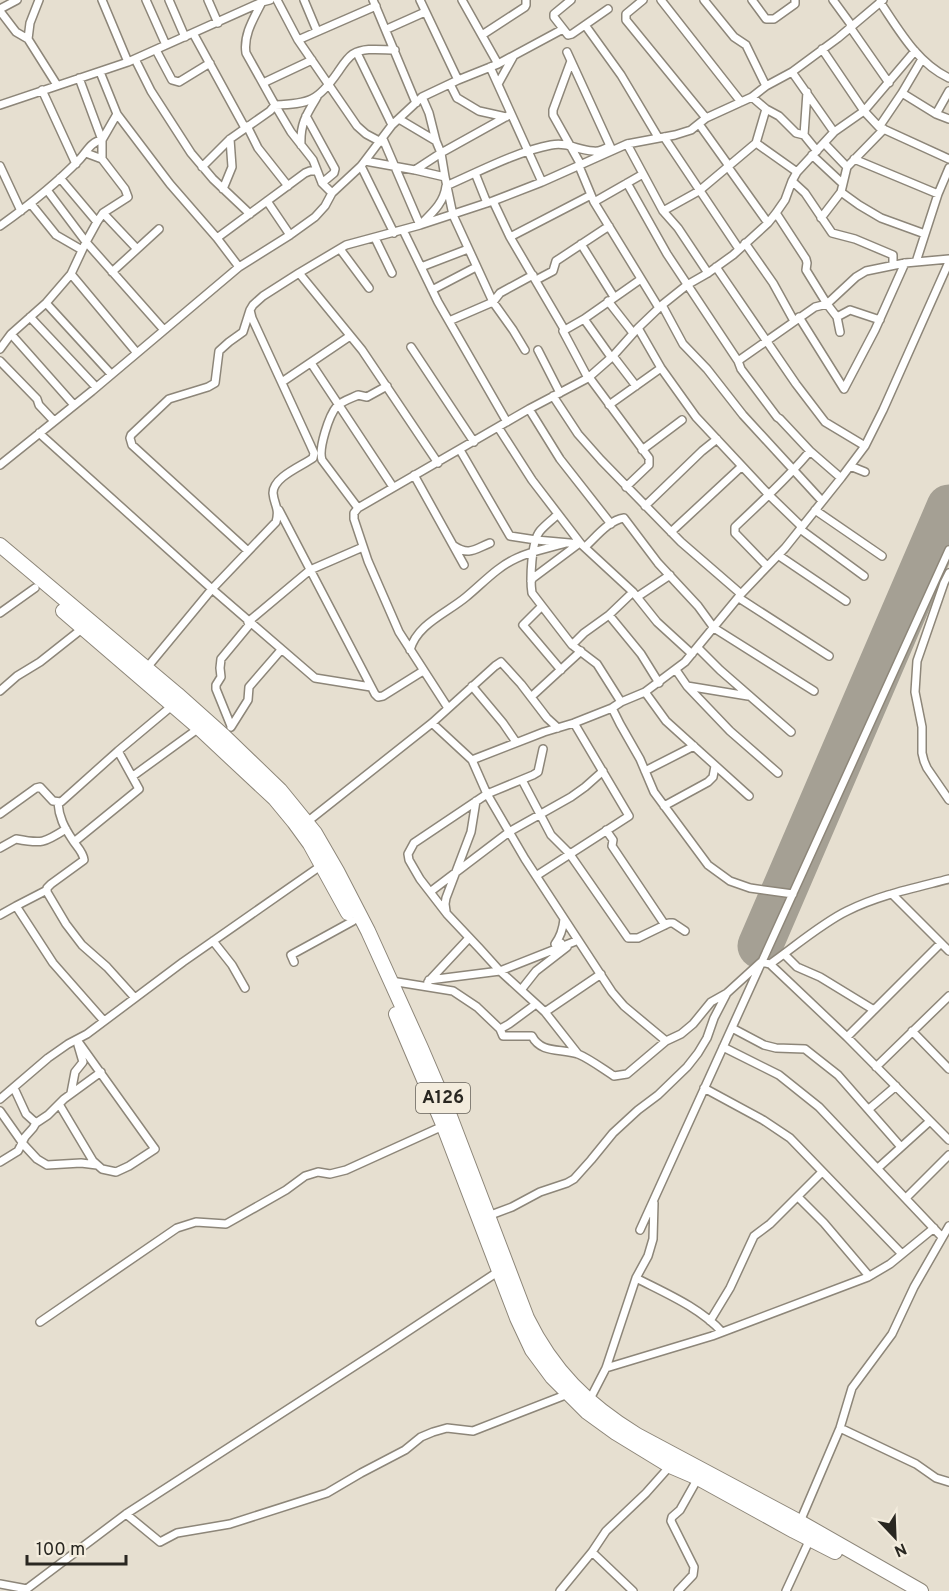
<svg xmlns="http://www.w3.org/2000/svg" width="949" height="1591" font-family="Overpass,sans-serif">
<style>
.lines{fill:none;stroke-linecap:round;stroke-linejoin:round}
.runway{stroke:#a5a094;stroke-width:45}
.street-casing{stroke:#8d8679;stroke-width:10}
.highway-casing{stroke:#8d8679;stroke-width:16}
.street{stroke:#fff;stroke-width:7}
.highway{stroke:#fff;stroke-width:14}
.labels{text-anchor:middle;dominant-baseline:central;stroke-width:5;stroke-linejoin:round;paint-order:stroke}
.shield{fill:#f3ecdd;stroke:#666259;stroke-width:1.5}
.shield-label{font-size:18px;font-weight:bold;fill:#292721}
</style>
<rect width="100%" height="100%" fill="#e6dfd0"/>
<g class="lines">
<path class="runway" d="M760,946L949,507"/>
<defs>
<path id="street" d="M102,0L128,62
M146,0L166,45
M169,0L185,37
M208,0L218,23
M277,0L298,40L357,126L366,134L381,142
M304,0L317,31
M373,0L416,103
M420,0L458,80
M462,0L498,64
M571,0L554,14V17L568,35L572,34L608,9
M643,0L626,14V20L706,118
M661,0L741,102
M704,0L734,37L746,45L766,86
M752,0L766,19H774L795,4V0
M833,0L852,26
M262,2C254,18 243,35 246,53L275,105L291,132L313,160L322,183L332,193
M880,2C899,30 917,63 949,78
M0,9L17,0
M0,11L16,32L28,39L57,85
M585,25L621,75L658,137
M850,27L889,83
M387,29L425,12
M193,33L245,128
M482,35L525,7L526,5V0
M28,39L30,23L39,0
M298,40L376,6
M822,49L864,111L879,127L949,159
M156,50L172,80L179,82L210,63
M567,52L611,148
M357,53L392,125
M135,59L151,91L191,153L213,179L250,214
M571,61L553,110V115L581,165
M490,67L542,182
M100,72L117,114L170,184L217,238L239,267
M792,72L834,132
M79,78L102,140V159
M263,83L312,60
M450,84L457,98L459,99L479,111L506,117
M498,84L513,57
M42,90L76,164
M807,92L804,135L817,151
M902,93L936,114L949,119
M422,97L429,113L436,141L441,153L445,177L453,215L493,302L500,293L533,275
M752,97L766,109L779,116L796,133L804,135
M0,105L128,62L262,2L270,0
M936,114L949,91
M306,116L335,169L334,173L322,183
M399,119L436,141
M699,124L729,166
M247,126L258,148L288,186
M879,127L902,93L922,59
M664,137L739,249
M383,139L420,225C432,213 444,203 446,186C478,172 518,151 551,145C568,142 577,150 593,151C599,152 605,149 610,146
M102,140L117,114
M756,143L797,172
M824,143L847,167
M627,144L663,211L678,228L708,273
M301,145C300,124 306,115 317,97
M812,155L842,183
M854,159L938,194
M365,161L415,170L445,177
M0,166L21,211
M361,166L394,233
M579,166L594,202L643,174
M202,167L230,139L270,111L275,105C309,104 318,101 338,72C342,66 347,58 353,54C365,47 382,50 395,50
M728,167L768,223
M415,170L441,153L511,114
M475,173L487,203
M60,178L97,222
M792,181L805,193L832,233L855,239L893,255V265
M627,183L667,254L738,361
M223,189L232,167L230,139
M47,190L86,242L164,330
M841,192L859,205L881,218L925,234
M267,201L290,235
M493,201L510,237L564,329
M594,202L659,308
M31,204L56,235L82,250
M663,211L699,191L756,143L766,109
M103,213L137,249
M776,213L806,259L807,263L806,270L827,304L837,317L840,332
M821,218L841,192L847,167L884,129
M0,226C28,206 55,185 79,160C86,153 91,141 102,140
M403,230L438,302L507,422
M510,237L591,195
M217,238L305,173L310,171H317
M375,238L392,273
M745,243L773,283L794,321
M581,244L614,297
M340,249L369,288
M916,262L938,194L949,168
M421,267L468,249
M716,267L796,384L825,422L865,446
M112,272L159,229
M299,273L362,350L438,463
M71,274L137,353
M536,280L553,271L556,261L609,226
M432,290L476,267
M608,301L633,333
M46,303L111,374
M662,305L683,344L707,369L743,415L822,501
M30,317L96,387
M799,317L844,389L875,330L905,263
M837,317L850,310L880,320
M584,319L611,357
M449,321L493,302L513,330L525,350
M638,328L661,368L696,417L769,495L802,527
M11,334L74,405
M411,347L474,442
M0,349L11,334L46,303L71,274L86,242L97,222L103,213L128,197L125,189L102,159L86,153
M538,350L560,393
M613,356L636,386
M0,361L37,399L39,405L54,421
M311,363L393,487
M589,377L649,458V465L626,487
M588,378L563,331L584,319L641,279
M282,382L350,336
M553,396L578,434L601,460L681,542L741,594
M609,405L661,368
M529,409L560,459L611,524
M498,427L532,480L581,544L633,592L657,622L692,654
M39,433L212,589L315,678L371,687
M460,450L510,536L536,540L581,544
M642,450L682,420
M0,465L92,391L239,267L290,235L315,217L325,206L332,193L361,166L392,125L422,97L458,80L498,64L563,29
M850,466L865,472
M414,475L464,565
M841,478L810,451L780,419L777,417L741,369L738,361L815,307L827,304L856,277L866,271L905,263L949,259
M645,506L702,451L717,439
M358,508L322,460C318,449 329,415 337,406C342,401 352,398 358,395L367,397L387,386
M279,510L375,694L378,697L383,696L423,671
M815,510L882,556
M558,514C552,520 545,525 540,531C531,542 530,580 532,593L572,645L597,664L621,702
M800,529L864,576
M671,532L741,467
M454,546C469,556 475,549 490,543
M585,547C596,537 609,520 624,518L658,563L698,606L714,628L814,691
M248,551L132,445L130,438L131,435L169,399L208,387L215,383L219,351L229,342L243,332L250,310
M778,555L846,601
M767,566L735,533V527C761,502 787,479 810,451
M949,573L944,583L917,661L915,692L922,727V753L924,761L927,768L949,800
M531,581L533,578L577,545
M637,597L670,575
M739,598L829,656
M542,606L523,625L561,670
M0,613L35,588
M609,615L641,654L659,683
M248,622L310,570L363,547
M572,645L584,633L609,615L633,592
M698,648L720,670L791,732
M410,650C417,624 447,613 466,597C483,583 497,567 517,558C532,551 550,548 566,543
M145,670L212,589L276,522C280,508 274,505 273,493C273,477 302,466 313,458L314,453L310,444L252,318L250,310L253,305L263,296L299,273L346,245L420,225L493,201L542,182L627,144L675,135L691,130L706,118L752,97L766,86L792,72L838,38L883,0
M676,670L687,686L748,696
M472,686L503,723L516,742
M687,686L730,731L778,773
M0,691L17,676L40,662L83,628
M645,692L666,721L749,796
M531,697L581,651
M448,708L399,632L368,561L354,519V513L358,508L529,409L588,378L613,356L638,328L662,305L687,285L708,273L733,255L768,223L776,213L785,200L792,181L797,172L834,132L864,111L915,51
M612,708L620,724L640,759L654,792L708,865L730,881L750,888L793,894
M432,723L472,760L487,794L525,859L612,992L624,1006L666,1041
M231,726L216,689V685L221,677L220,668L221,659L250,624
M231,727L248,700L249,687L281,650
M543,749L538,772L533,775L487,794L414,843L408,854L409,860L420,879L447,914L480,949L500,971L545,1012L578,1054
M472,760L544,732L574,723L612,708L621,702L645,692L685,662L741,594L785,548L841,478L865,446L883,410L949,262
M645,771L694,746
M133,776L199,728
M522,780L551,835L569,853L628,938H638L669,923H673L685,931
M58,803C59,817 64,827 72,839C76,846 83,851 84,860L51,884L47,888V892L66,924L82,945L107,967L135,998
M664,806L708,782L713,777L715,766
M0,814L36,788L40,787L53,801L61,802L118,751
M307,822L432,723L495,666L501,662L521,684L547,718L558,728
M606,830L613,840L612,846L665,925
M74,842L139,789L118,751L173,705
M0,848L16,839C42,844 44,843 66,829
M536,876L629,816L574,723
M47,890L16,906L53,963L104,1021
M430,892L509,832L571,797L585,787L603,771
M892,894L949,951
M446,911L445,904L446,898L471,832L476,801
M0,915L16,906
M213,941L232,965L245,988
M561,943L555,944C561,936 563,929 564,919
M784,954L797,967L820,977L874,1010
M294,962L291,955L353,921
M770,964L847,1037L949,1140
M429,980L500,971L576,941
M391,981L453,991L477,1007L500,1029L503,1036H532C541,1054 561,1048 578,1054C590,1059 603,1069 614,1076L627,1074L666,1041L681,1034L693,1024L711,1002L727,993L761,962L770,964C793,948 822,923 847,911C879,895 914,888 949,879
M428,982L469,938
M521,990L536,971L567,947
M545,1012L601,974
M732,1028L764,1045L776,1048L805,1049L838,1075L901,1147
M500,1029L509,1024L536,1004
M912,1031L949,1069
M847,1037L941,943
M723,1047L779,1075L819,1107L942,1237
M876,1067L949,996
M14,1088L26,1114L36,1123L48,1115L64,1099L101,1072
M704,1088L763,1120L790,1138L902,1254
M71,1093L75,1072L83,1062L78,1045
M0,1099L48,1058L68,1044L87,1034L183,962L322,865
M59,1104L93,1161L102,1169L116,1172L129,1166L155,1149L77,1040
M869,1109L896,1086
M0,1111L24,1145L37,1159L47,1165L81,1163L97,1165
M0,1162L18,1151L25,1137L33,1128L36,1123
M878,1168L930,1121
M798,1197L824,1223L869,1276
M906,1198L949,1155
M488,1216L512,1207L540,1192L567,1183L574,1179L591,1160L613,1133L638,1110L658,1095L687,1067L698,1053L707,1038L714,1018L727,993
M640,1230L949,550
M636,1278C665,1293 699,1307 722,1332
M710,1321L730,1288L754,1236L770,1224L822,1172
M40,1322L177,1228L196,1222L226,1224L286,1190L305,1176L318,1172L330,1174L346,1170L443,1126
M606,1368L712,1336L868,1277L890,1264L934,1228
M589,1401L606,1368L636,1278L648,1256L653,1239L654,1203
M840,1428L916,1464L936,1478L949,1482
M126,1514L160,1542L177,1533L230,1524L327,1493L361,1473L405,1450L421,1437L433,1432L447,1428L473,1431L568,1394
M799,1524L840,1428L852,1388L892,1334L914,1287L949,1226
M0,1584L27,1589
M24,1591L126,1514L384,1347L499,1271
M560,1591L592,1552
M633,1591L592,1552L606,1531L646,1493L670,1466
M678,1591L693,1575L694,1567L671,1521L672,1517L680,1510L698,1478
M786,1591L810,1539"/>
<path id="highway" d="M0,545L177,694L224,736L280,790L315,833L337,871L368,931L421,1048L448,1111L527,1318C553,1371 587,1404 637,1435L800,1522L921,1591
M63,611L199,728L275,799L294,822L310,844L348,913
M396,1014L442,1122L517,1318L532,1350L552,1377L587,1412L616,1433L670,1466L698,1478L794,1531L835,1552"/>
</defs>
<use href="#street" class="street-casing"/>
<use href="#highway" class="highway-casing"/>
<use href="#street" class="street"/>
<use href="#highway" class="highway"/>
</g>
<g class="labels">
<rect class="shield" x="416" y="1083" width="54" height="30" rx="4.5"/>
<g class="shield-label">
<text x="443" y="1098">A126</text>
</g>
</g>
<g transform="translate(895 1537) rotate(157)" stroke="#f3ecdd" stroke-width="4.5" paint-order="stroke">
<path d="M0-4.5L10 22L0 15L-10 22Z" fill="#292721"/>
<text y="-9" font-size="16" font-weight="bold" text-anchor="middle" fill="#292721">N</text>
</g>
<path d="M27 1555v9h99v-9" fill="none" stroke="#292721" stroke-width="3"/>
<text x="36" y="1555" font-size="18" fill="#292721" stroke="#f3ecdd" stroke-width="4.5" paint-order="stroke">100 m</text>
</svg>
